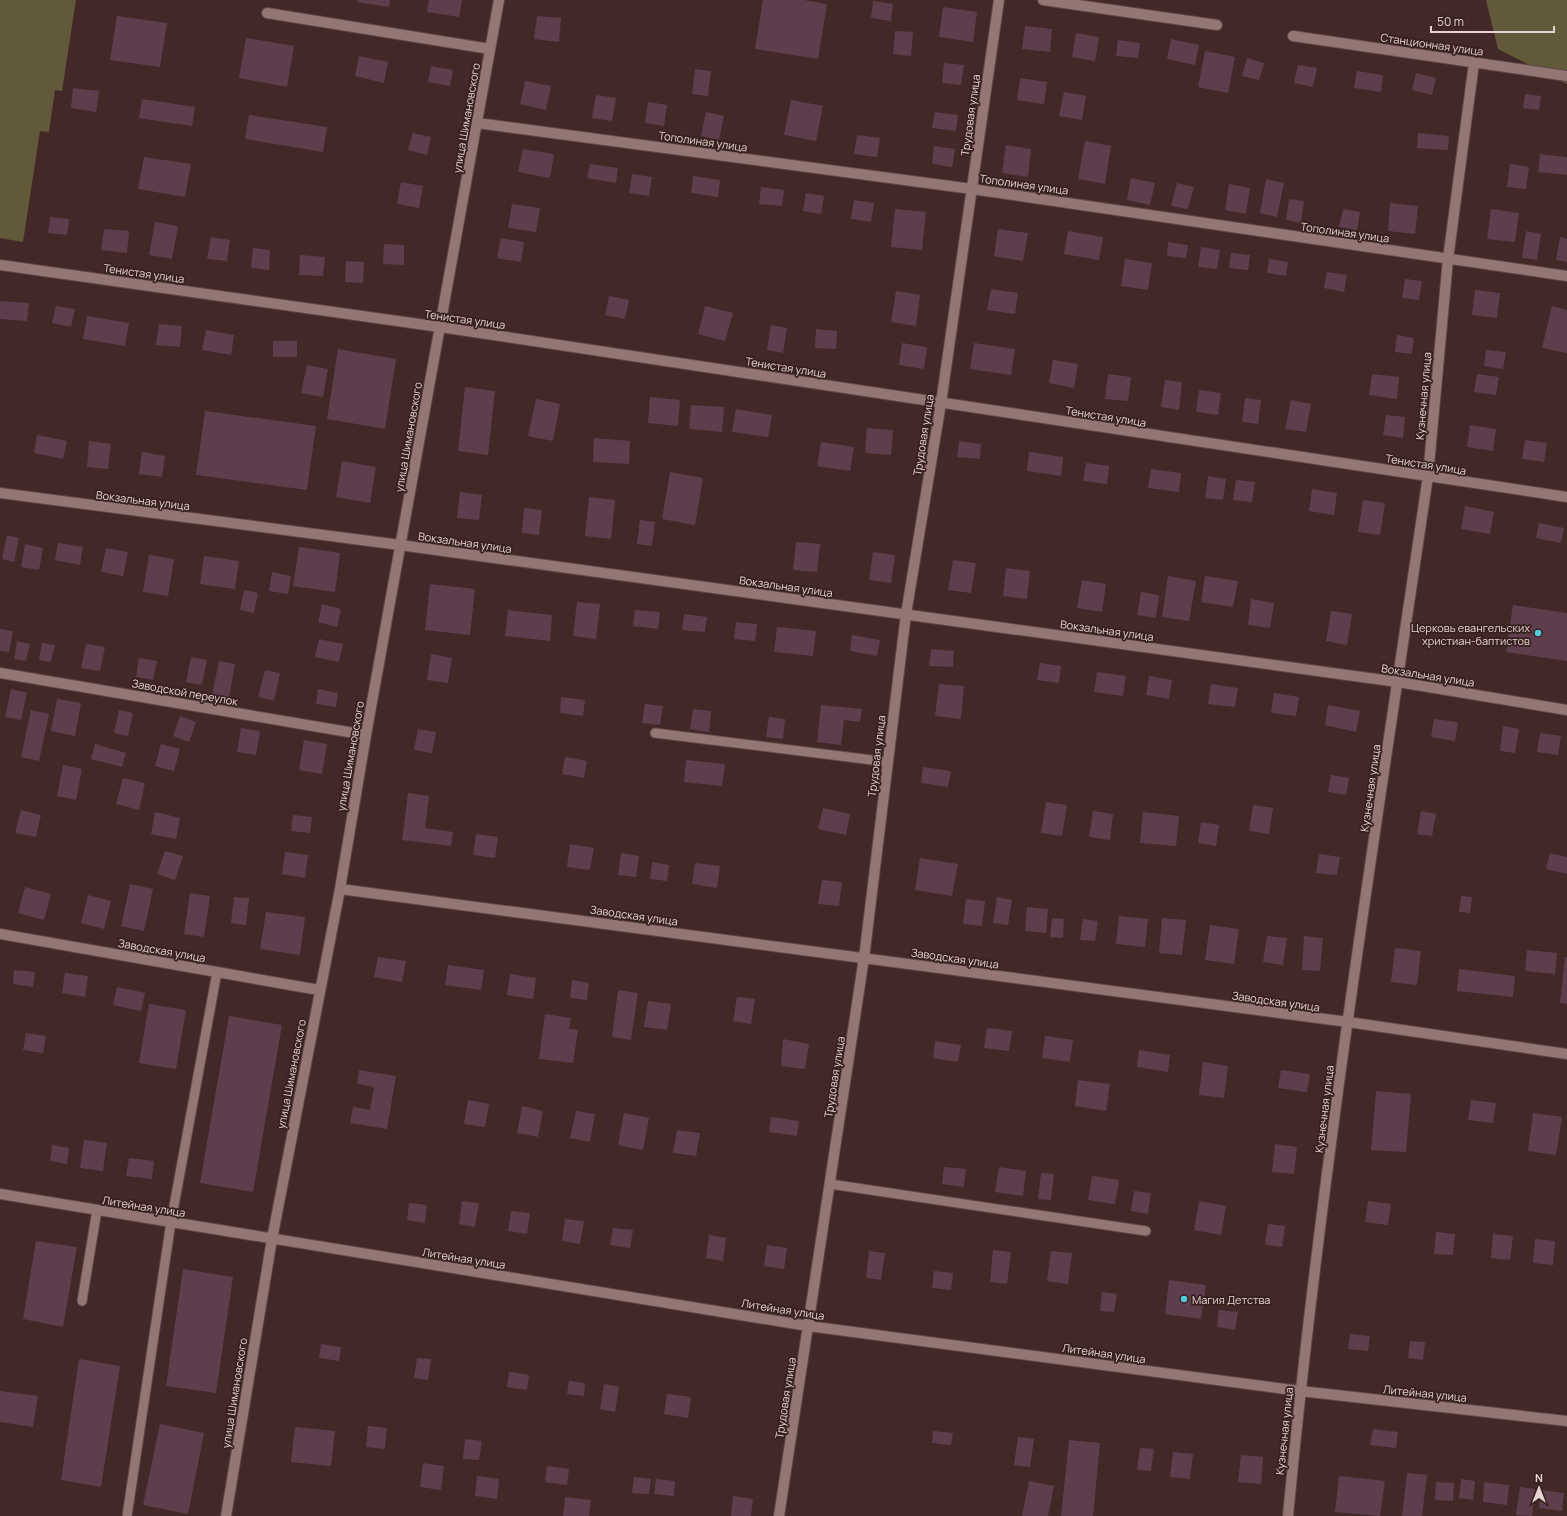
<svg xmlns="http://www.w3.org/2000/svg" width="1567" height="1516" font-family="Manrope,sans-serif">
<style>
.green{fill:#61593a}
.building{fill:#5e3e4d}
.lines{fill:none;stroke-linecap:round;stroke-linejoin:round}
.lane-casing{stroke:#5d4847;stroke-width:11}
.street-casing{stroke:#5d4847;stroke-width:12}
.secondary-casing{stroke:#5d4847;stroke-width:12}
.lane{stroke:#947674;stroke-width:9}
.street{stroke:#947674;stroke-width:10}
.secondary{stroke:#947674;stroke-width:10}
.poi-dot{fill:#54cade;stroke:#37201e;stroke-width:1.5}
.labels{text-anchor:middle;dominant-baseline:central;stroke-width:3.5;stroke-linejoin:round;paint-order:stroke}
.street-label{font-size:11px;fill:#e5d4d3;stroke:#37201e}
.poi-label{font-size:11px;fill:#e5d4d3;stroke:#37201e;text-anchor:end}
</style>
<rect width="100%" height="100%" fill="#422927"/>
<path class="green" d="M0,0H76L62,91L55,90L49,132L40,131L23,242L0,238Z
M1486,0H1567V84L1498,49Z"/>
<path class="building" d="M357,0H390L389,7L357,2Z
M429,0H462L459,17L427,12Z
M763,0H804L827,4L818,59L755,49Z
M873,1L893,4L891,21L871,18Z
M943,7L977,12L973,42L939,37Z
M117,16L167,23L160,67L110,60Z
M537,16L561,18L559,42L534,39Z
M1025,26L1052,29L1050,52L1022,49Z
M895,31L913,32L911,56L893,54Z
M1076,33L1099,37L1095,61L1072,57Z
M246,38L294,46L287,87L239,78Z
M1171,39L1199,45L1195,65L1167,59Z
M1118,40L1140,43L1138,58L1116,56Z
M1205,51L1235,57L1228,93L1198,87Z
M359,56L388,62L384,83L355,76Z
M1247,58L1264,63L1259,80L1242,76Z
M944,63L964,65L961,85L942,83Z
M1298,65L1317,68L1313,87L1294,83Z
M431,66L453,70L450,86L428,82Z
M695,69L711,71L708,96L692,94Z
M1357,71L1383,75L1381,92L1354,88Z
M1416,73L1436,78L1432,95L1412,90Z
M1020,78L1047,82L1044,104L1017,100Z
M525,81L551,86L546,110L520,104Z
M73,88L99,91L96,112L71,108Z
M1064,92L1086,96L1082,120L1059,116Z
M1525,94L1541,96L1539,110L1523,108Z
M596,95L616,98L612,121L592,118Z
M142,99L195,107L192,126L139,118Z
M791,100L823,106L816,141L784,135Z
M648,102L667,105L664,126L645,123Z
M706,112L724,116L719,140L701,136Z
M935,112L958,115L956,131L932,128Z
M249,115L327,127L323,152L245,139Z
M413,133L431,137L427,155L408,150Z
M1418,133L1449,136L1448,150L1417,148Z
M857,135L880,138L877,157L854,154Z
M1085,141L1111,146L1105,184L1078,179Z
M1006,145L1031,149L1028,177L1002,173Z
M934,146L955,149L952,167L932,164Z
M523,149L554,154L550,178L518,172Z
M1540,154L1567,157V175L1538,172Z
M144,157L191,164L185,197L138,189Z
M590,164L618,168L616,183L587,178Z
M1510,164L1529,167L1526,189L1507,187Z
M632,174L652,177L649,196L629,193Z
M693,176L720,180L718,197L691,193Z
M1131,178L1155,183L1150,205L1127,200Z
M1266,179L1284,183L1277,217L1260,213Z
M401,182L423,186L419,208L397,204Z
M1177,183L1194,187L1188,209L1171,206Z
M1229,184L1250,188L1246,214L1225,210Z
M761,187L784,190L782,206L759,204Z
M806,193L824,196L821,214L803,211Z
M1289,199L1304,201L1301,223L1286,220Z
M854,200L874,203L871,222L851,219Z
M1390,203L1418,206L1415,234L1388,231Z
M512,204L540,208L536,232L508,228Z
M895,209L926,212L922,250L891,247Z
M1343,209L1360,212L1357,230L1339,227Z
M1491,209L1519,213L1515,242L1487,239Z
M50,217L69,219L67,235L48,233Z
M155,222L178,226L172,259L149,255Z
M104,229L129,231L127,253L101,250Z
M998,229L1028,233L1023,261L994,256Z
M1068,231L1103,237L1099,260L1064,254Z
M1526,231L1541,234L1537,260L1522,258Z
M211,237L230,240L227,261L207,259Z
M1560,237L1567,239V262L1556,260Z
M501,238L524,242L521,262L497,258Z
M1168,242L1188,245L1186,258L1167,256Z
M384,244L404,245V265L383,264Z
M1201,247L1220,250L1217,269L1198,267Z
M253,248L270,250L269,270L251,268Z
M1231,253L1250,255L1248,270L1229,268Z
M300,255L325,257L323,276L299,275Z
M1125,259L1152,263L1148,290L1121,286Z
M1269,259L1288,262L1286,276L1267,273Z
M346,261L364,262L363,283L345,282Z
M1327,272L1347,275L1344,292L1324,288Z
M1405,279L1422,281L1419,300L1402,298Z
M991,289L1018,293L1015,314L987,310Z
M1475,290L1500,293L1497,318L1472,315Z
M896,291L920,295L916,326L891,322Z
M609,296L629,300L625,319L605,315Z
M0,301L29,303L27,321L0,319Z
M56,306L75,309L71,327L52,323Z
M705,306L733,313L725,341L698,334Z
M1552,306L1567,310V353L1542,348Z
M87,316L129,323L125,346L83,339Z
M159,324L182,326L180,347L156,345Z
M771,325L787,328L783,353L767,350Z
M816,329L837,331L836,349L815,348Z
M206,330L234,335L231,355L202,350Z
M1397,335L1414,338L1412,354L1395,352Z
M273,341H297V357H273Z
M902,343L927,347L924,369L899,365Z
M974,343L1015,349L1011,375L970,369Z
M338,349L396,359L385,429L327,419Z
M1486,350L1506,352L1503,369L1484,366Z
M1053,360L1078,364L1074,388L1049,383Z
M307,365L328,369L323,397L301,393Z
M1108,374L1131,377L1128,401L1105,399Z
M1372,374L1399,377L1397,399L1369,395Z
M1477,374L1499,377L1496,395L1474,392Z
M1165,380L1182,382L1179,410L1161,407Z
M465,387L495,391L488,455L458,451Z
M1199,390L1221,393L1218,415L1196,412Z
M650,397L680,400L678,426L648,423Z
M1245,398L1261,400L1258,424L1242,422Z
M536,399L560,404L553,441L528,436Z
M1291,400L1311,404L1306,432L1285,429Z
M691,405L724,407L722,432L689,429Z
M736,409L772,415L768,437L732,432Z
M205,411L316,426L307,490L196,475Z
M1386,415L1405,417L1403,438L1383,435Z
M1470,425L1496,429L1493,451L1467,447Z
M867,428L893,430L891,455L865,453Z
M37,435L67,441L63,459L34,453Z
M594,438L630,441L629,464L593,462Z
M1525,440L1547,443L1544,462L1522,459Z
M89,441L111,444L108,469L87,467Z
M959,441L981,444L980,459L957,457Z
M821,442L854,447L850,471L817,466Z
M142,452L165,456L162,477L139,474Z
M1029,452L1063,457L1061,476L1027,471Z
M342,461L376,467L370,503L336,497Z
M1086,463L1109,466L1107,484L1083,481Z
M1151,469L1181,473L1179,492L1148,488Z
M670,472L703,478L695,525L662,519Z
M1208,476L1226,479L1223,500L1205,498Z
M1236,480L1255,482L1252,502L1233,500Z
M1312,489L1337,493L1334,515L1309,511Z
M460,492L482,495L479,520L457,518Z
M589,497L615,500L611,539L585,536Z
M1363,500L1385,503L1380,535L1358,532Z
M1465,506L1494,512L1490,534L1461,529Z
M524,508L542,510L539,535L522,533Z
M640,520L655,522L652,546L637,544Z
M1539,523L1564,528L1561,543L1536,538Z
M7,535L19,538L14,562L2,559Z
M796,542L820,544L817,572L793,570Z
M58,543L83,547L80,565L55,560Z
M25,544L43,548L39,570L21,567Z
M299,547L340,553L335,592L293,586Z
M106,548L128,552L123,576L101,572Z
M873,552L895,555L891,583L869,580Z
M149,555L174,559L168,596L143,592Z
M204,556L239,561L235,589L200,584Z
M953,560L976,563L971,593L948,590Z
M1006,568L1030,571L1027,599L1003,596Z
M272,572L291,576L288,594L269,591Z
M1168,576L1196,581L1189,621L1162,617Z
M1205,576L1238,581L1233,607L1201,602Z
M1082,580L1106,584L1102,612L1077,608Z
M430,584L475,589L470,635L425,630Z
M244,590L258,593L254,613L240,610Z
M1141,592L1159,595L1156,618L1137,615Z
M1251,599L1274,603L1270,628L1248,625Z
M577,602L600,604L596,639L573,636Z
M322,604L341,609L337,627L318,622Z
M1513,605L1567,613V661L1506,652Z
M508,610L552,615L550,641L505,636Z
M635,610L660,612L658,629L633,626Z
M1331,611L1352,614L1347,645L1326,641Z
M684,614L707,617L705,632L682,630Z
M736,622L757,624L755,641L734,639Z
M777,627L816,631L813,656L774,652Z
M0,629L13,631L9,652L0,651Z
M852,635L880,640L877,656L850,651Z
M319,639L343,644L339,662L315,657Z
M17,641L30,644L26,661L14,659Z
M42,643L55,645L51,662L39,660Z
M86,644L105,647L100,671L81,668Z
M931,649L954,651L953,667L929,666Z
M431,654L452,658L448,683L427,680Z
M191,657L207,660L202,685L186,682Z
M139,658L157,661L153,680L136,677Z
M219,661L235,664L229,698L212,695Z
M1040,663L1061,666L1059,683L1037,680Z
M265,670L280,673L274,701L258,697Z
M1097,672L1126,676L1123,696L1094,692Z
M1149,676L1172,680L1169,699L1146,695Z
M939,684L964,686L961,719L935,716Z
M1211,684L1238,688L1235,707L1208,704Z
M11,689L27,693L21,720L5,717Z
M318,689L338,693L336,707L316,704Z
M1274,693L1299,697L1296,716L1271,713Z
M561,697L585,700L583,716L560,713Z
M57,699L81,703L75,736L51,731Z
M645,704L663,706L660,725L642,723Z
M821,705L862,709L860,722L844,720L841,745L817,742Z
M1328,705L1360,711L1356,732L1325,725Z
M693,709L711,711L709,732L690,729Z
M31,710L49,714L39,761L21,757Z
M119,710L133,713L128,736L114,733Z
M180,716L196,722L189,742L173,736Z
M769,717L785,719L783,739L766,737Z
M1434,719L1458,722L1455,741L1431,737Z
M1503,726L1519,729L1515,753L1500,751Z
M241,728L260,731L256,755L237,752Z
M418,729L436,732L432,753L414,750Z
M1540,733L1561,736L1558,755L1537,752Z
M304,740L327,744L322,774L299,770Z
M95,744L126,753L122,767L91,759Z
M161,744L180,749L174,771L155,766Z
M565,757L587,761L584,778L562,774Z
M686,760L725,764L722,786L684,782Z
M63,765L82,769L76,800L57,796Z
M923,767L951,771L948,787L921,783Z
M1331,775L1349,778L1346,795L1328,792Z
M123,778L145,783L139,810L116,804Z
M408,793L429,796L425,828L453,832L451,846L402,840Z
M1046,802L1067,805L1062,836L1041,833Z
M1253,805L1273,808L1269,834L1249,831Z
M823,808L850,814L846,835L818,829Z
M21,810L41,815L36,837L15,833Z
M1093,811L1113,814L1110,840L1089,837Z
M1421,811L1436,814L1432,836L1417,834Z
M155,812L180,818L176,839L151,834Z
M1143,812L1179,816L1176,846L1140,843Z
M293,815L312,817L310,833L291,831Z
M1201,822L1219,825L1216,846L1198,843Z
M476,834L498,837L495,858L473,855Z
M570,844L594,848L590,870L567,867Z
M165,851L183,856L175,880L157,874Z
M285,852L308,855L305,878L282,874Z
M621,853L639,856L636,877L618,875Z
M1550,853L1567,857V874L1546,869Z
M1319,854L1340,857L1337,875L1316,873Z
M920,858L958,864L952,896L915,890Z
M652,862L669,865L667,881L650,879Z
M695,863L720,866L717,888L692,884Z
M822,880L842,882L839,906L818,904Z
M130,884L153,889L144,931L121,926Z
M25,887L51,894L44,920L18,913Z
M190,893L210,896L204,937L184,934Z
M88,895L111,901L104,929L81,923Z
M1461,896L1472,897L1470,913L1459,912Z
M234,897L249,898L246,925L231,923Z
M997,897L1012,900L1008,925L993,923Z
M966,899L985,901L982,926L963,924Z
M1027,907L1048,909L1046,933L1025,931Z
M266,912L305,917L300,955L260,949Z
M1119,916L1148,919L1145,947L1116,944Z
M1052,918L1064,919L1063,938L1050,937Z
M1162,918L1186,920L1182,955L1159,953Z
M1083,919L1098,921L1095,941L1080,940Z
M1210,925L1239,929L1234,964L1205,960Z
M1267,936L1287,938L1283,965L1263,962Z
M1304,936L1323,938L1320,971L1302,970Z
M1395,948L1421,951L1417,985L1391,982Z
M1527,950L1557,953L1555,974L1525,971Z
M378,957L406,961L402,982L374,977Z
M1565,957H1567V1004L1560,1003Z
M448,965L484,970L481,990L445,985Z
M1459,969L1515,976L1513,997L1457,991Z
M14,970L35,972L33,987L13,984Z
M65,973L88,976L85,997L62,993Z
M510,974L536,978L533,999L507,995Z
M572,980L589,983L587,1000L570,998Z
M117,987L145,993L141,1011L113,1005Z
M618,990L638,993L631,1040L612,1037Z
M737,997L755,999L751,1024L733,1021Z
M648,1001L671,1004L667,1030L644,1027Z
M149,1004L186,1010L176,1069L139,1063Z
M545,1014L571,1018L569,1029L578,1030L573,1063L539,1059Z
M229,1016L282,1025L253,1192L200,1183Z
M987,1028L1012,1031L1009,1051L984,1048Z
M26,1033L46,1036L43,1053L23,1050Z
M1045,1036L1073,1040L1070,1062L1042,1058Z
M783,1039L809,1044L805,1069L781,1066Z
M935,1041L961,1045L958,1062L933,1058Z
M1139,1050L1170,1055L1168,1072L1137,1067Z
M1203,1062L1228,1066L1224,1098L1199,1095Z
M359,1070L396,1076L387,1129L350,1123L353,1107L370,1110L374,1087L357,1084Z
M1281,1070L1310,1074L1307,1092L1278,1088Z
M1078,1080L1110,1084L1106,1111L1075,1106Z
M1376,1091L1411,1094L1406,1152L1371,1150Z
M468,1100L489,1104L485,1127L464,1124Z
M1471,1100L1496,1103L1493,1123L1468,1120Z
M522,1106L543,1111L538,1137L517,1133Z
M576,1111L595,1114L590,1142L570,1138Z
M624,1113L649,1118L643,1150L618,1145Z
M1533,1113L1562,1117L1556,1155L1528,1151Z
M771,1117L799,1121L797,1136L769,1132Z
M677,1130L700,1133L696,1156L673,1153Z
M84,1140L107,1143L103,1171L80,1168Z
M1275,1144L1297,1147L1294,1174L1272,1172Z
M52,1145L69,1148L67,1164L50,1161Z
M129,1158L154,1161L152,1179L126,1176Z
M944,1167L966,1169L964,1187L942,1184Z
M999,1167L1026,1171L1023,1196L995,1192Z
M1041,1173L1054,1174L1051,1200L1038,1199Z
M1092,1176L1119,1180L1115,1204L1088,1200Z
M1134,1191L1151,1193L1148,1214L1131,1211Z
M462,1201L479,1203L475,1227L459,1224Z
M1199,1201L1226,1206L1221,1235L1194,1230Z
M1368,1201L1391,1204L1388,1225L1365,1222Z
M409,1203L427,1205L425,1223L407,1220Z
M511,1211L530,1213L527,1234L508,1231Z
M565,1219L584,1221L580,1244L562,1241Z
M1268,1224L1285,1226L1282,1247L1265,1245Z
M613,1228L633,1230L630,1248L610,1245Z
M1436,1232L1455,1234L1453,1255L1434,1254Z
M1493,1234L1513,1236L1510,1260L1491,1258Z
M709,1235L726,1238L723,1261L706,1258Z
M1535,1239L1555,1241L1553,1265L1533,1263Z
M36,1241L77,1247L63,1327L23,1319Z
M767,1245L787,1248L784,1269L764,1266Z
M993,1250L1011,1252L1007,1284L990,1282Z
M869,1251L885,1253L881,1280L866,1278Z
M1051,1251L1072,1253L1068,1284L1047,1281Z
M183,1269L233,1277L216,1393L166,1386Z
M934,1271L953,1273L951,1290L932,1288Z
M1169,1280L1206,1285L1201,1319L1165,1314Z
M1102,1292L1117,1294L1114,1312L1100,1311Z
M1219,1310L1238,1312L1235,1330L1217,1327Z
M1350,1334L1370,1336L1368,1351L1348,1349Z
M1410,1341L1425,1342L1423,1360L1408,1358Z
M321,1344L341,1347L339,1361L319,1358Z
M417,1358L431,1359L428,1380L414,1378Z
M79,1359L120,1366L101,1487L61,1480Z
M509,1372L529,1375L527,1390L507,1387Z
M569,1381L585,1383L584,1396L567,1394Z
M604,1384L619,1387L615,1412L600,1409Z
M0,1391L38,1396L33,1427L0,1422Z
M667,1394L691,1397L688,1418L664,1414Z
M160,1424L204,1433L188,1514L143,1505Z
M368,1426L387,1428L385,1449L366,1447Z
M295,1427L335,1431L331,1466L291,1462Z
M1373,1429L1398,1432L1396,1448L1370,1445Z
M933,1431L953,1433L951,1445L932,1443Z
M1018,1437L1034,1439L1030,1467L1014,1465Z
M465,1439L482,1441L479,1460L463,1459Z
M1069,1440L1100,1443L1093,1516H1061Z
M1140,1448L1154,1449L1151,1471L1137,1470Z
M1173,1452L1193,1454L1190,1479L1170,1477Z
M1241,1455L1263,1457L1261,1484L1238,1482Z
M423,1463L444,1466L441,1490L420,1487Z
M547,1466L569,1469L567,1485L545,1482Z
M1407,1473L1427,1475L1422,1516H1402Z
M477,1476L499,1479L497,1499L475,1496Z
M1339,1476L1385,1481L1380,1516L1335,1512Z
M634,1477L651,1479L649,1494L632,1493Z
M656,1479L675,1481L674,1496L654,1494Z
M1461,1479L1475,1481L1473,1500L1459,1498Z
M1029,1481L1054,1486L1048,1516H1022Z
M1436,1482L1454,1483L1453,1501L1435,1500Z
M1484,1482L1509,1485L1507,1505L1483,1502Z
M1520,1487L1535,1489L1532,1516L1516,1515Z
M1541,1490L1564,1493L1562,1511L1539,1508Z
M733,1496L753,1499L751,1516H731Z
M565,1497L591,1500L589,1516H563Z"/>
<g class="lines">
<defs>
<path id="lane" d="M655,733L888,762
M830,1184L1146,1231
M82,1301L97,1210
M127,1516L171,1222L217,972"/>
<path id="street" d="M1043,0L1217,25
M267,13L490,49
M1293,36L1567,76
M1474,63L1448,259L1428,476L1567,497
M477,123L972,189L1567,276
M0,493L400,545L1398,682L1567,710
M0,673L366,735
M340,889L1348,1022L1567,1054
M0,934L319,990
M0,1194L808,1326L1300,1391L1567,1421
M226,1516L272,1239L340,889L366,735L499,0
M779,1516L864,958L906,614L941,403L999,0"/>
<path id="secondary" d="M0,265L440,327L1428,476C1377,822 1321,1168 1288,1516"/>
</defs>
<use href="#lane" class="lane-casing"/>
<use href="#street" class="street-casing"/>
<use href="#secondary" class="secondary-casing"/>
<use href="#lane" class="lane"/>
<use href="#street" class="street"/>
<use href="#secondary" class="secondary"/>
</g>
<g class="poi-dot">
<circle cx="1538" cy="633" r="4"/>
<circle cx="1184" cy="1299" r="4"/>
</g>
<g class="labels">
<g class="street-label">
<text transform="translate(1432 44) rotate(8)">Станционная улица</text>
<text transform="translate(970 115) rotate(-82)">Трудовая улица</text>
<text transform="translate(466 118) rotate(-80)">улица Шимановского</text>
<text transform="translate(703 141) rotate(8)">Тополиная улица</text>
<text transform="translate(1024 184) rotate(8)">Тополиная улица</text>
<text transform="translate(1345 232) rotate(8)">Тополиная улица</text>
<text transform="translate(144 273) rotate(8)">Тенистая улица</text>
<text transform="translate(465 319) rotate(8)">Тенистая улица</text>
<text transform="translate(786 367) rotate(9)">Тенистая улица</text>
<text transform="translate(1423 396) rotate(-85)">Кузнечная улица</text>
<text transform="translate(1106 416) rotate(9)">Тенистая улица</text>
<text transform="translate(923 435) rotate(-81)">Трудовая улица</text>
<text transform="translate(408 437) rotate(-80)">улица Шимановского</text>
<text transform="translate(1426 464) rotate(9)">Тенистая улица</text>
<text transform="translate(143 500) rotate(7)">Вокзальная улица</text>
<text transform="translate(465 542) rotate(8)">Вокзальная улица</text>
<text transform="translate(786 586) rotate(8)">Вокзальная улица</text>
<text transform="translate(1107 630) rotate(8)">Вокзальная улица</text>
<text transform="translate(1428 675) rotate(9)">Вокзальная улица</text>
<text transform="translate(185 692) rotate(10)">Заводской переулок</text>
<text transform="translate(350 756) rotate(-80)">улица Шимановского</text>
<text transform="translate(876 756) rotate(-83)">Трудовая улица</text>
<text transform="translate(1370 788) rotate(-82)">Кузнечная улица</text>
<text transform="translate(634 915) rotate(8)">Заводская улица</text>
<text transform="translate(162 950) rotate(10)">Заводская улица</text>
<text transform="translate(955 958) rotate(8)">Заводская улица</text>
<text transform="translate(1276 1001) rotate(8)">Заводская улица</text>
<text transform="translate(291 1074) rotate(-79)">улица Шимановского</text>
<text transform="translate(834 1077) rotate(-81)">Трудовая улица</text>
<text transform="translate(1324 1109) rotate(-83)">Кузнечная улица</text>
<text transform="translate(144 1206) rotate(9)">Литейная улица</text>
<text transform="translate(464 1258) rotate(9)">Литейная улица</text>
<text transform="translate(783 1309) rotate(9)">Литейная улица</text>
<text transform="translate(1104 1353) rotate(8)">Литейная улица</text>
<text transform="translate(234 1393) rotate(-81)">улица Шимановского</text>
<text transform="translate(1425 1393) rotate(6)">Литейная улица</text>
<text transform="translate(785 1398) rotate(-81)">Трудовая улица</text>
<text transform="translate(1284 1431) rotate(-84)">Кузнечная улица</text>
</g>
<g class="poi-label">
<text x="1530" y="627">Церковь евангельских<tspan x="1530" dy="13">христиан-баптистов</tspan></text>
<text x="1192" y="1299" text-anchor="start">Магия Детства</text>
</g>
</g>
<g transform="translate(1539 1488)" stroke="#37201e" stroke-width="3" paint-order="stroke">
<path d="M0-3L7 15L0 10L-7 15Z" fill="#e5d4d3"/>
<text y="-6" font-size="11" font-weight="bold" text-anchor="middle" fill="#e5d4d3">N</text>
</g>
<path d="M1431 26v6h123v-6" fill="none" stroke="#e5d4d3" stroke-width="2"/>
<text x="1437" y="26" font-size="12" fill="#e5d4d3" stroke="#37201e" stroke-width="3" paint-order="stroke">50 m</text>
</svg>
